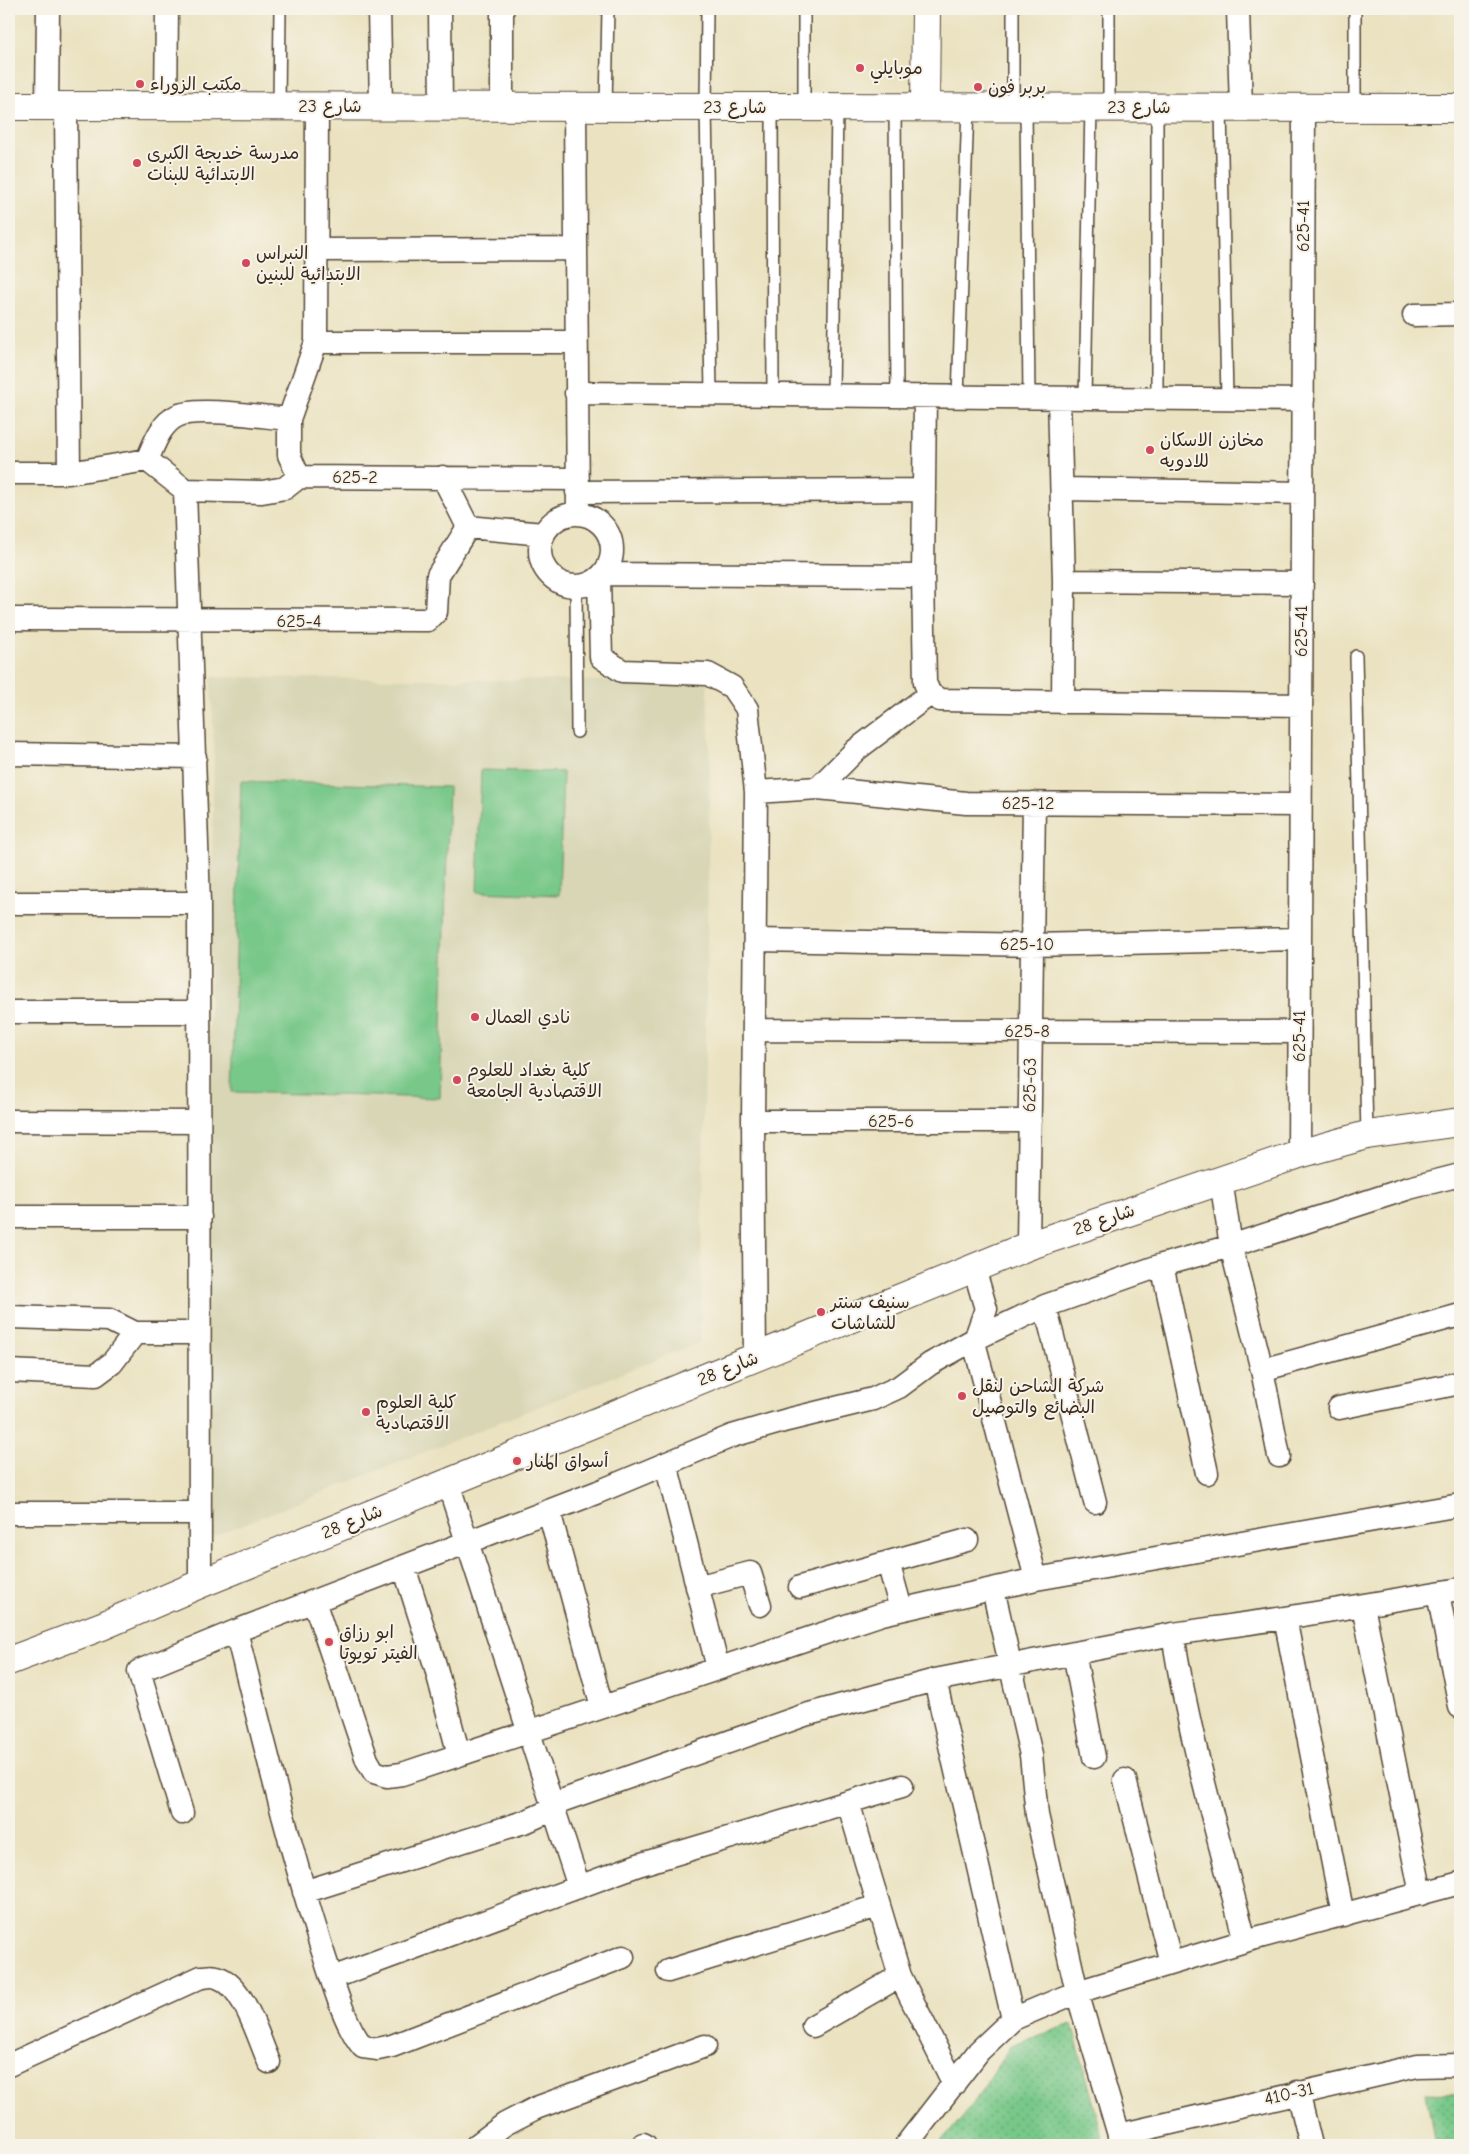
<svg xmlns="http://www.w3.org/2000/svg" width="1469" height="2154" font-family="'Comic Neue','Playpen Sans Arabic',sans-serif">
<style>
.built{fill:#d8d6b5}
.grass{fill:url(#grass-dots);stroke:#5a7954}
.garden{fill:#78c889;stroke:#5a7954}
.lines{fill:none;stroke-linecap:round;stroke-linejoin:round}
.service-casing{stroke:#554636;stroke-width:14}
.minor-casing{stroke:#554636;stroke-width:25}
.tertiary-casing{stroke:#554636;stroke-width:30}
.service{stroke:#fff;stroke-width:11}
.minor{stroke:#fff;stroke-width:22}
.tertiary{stroke:#fff;stroke-width:28}
.poi-dot{fill:#d1495b;stroke:#f7f3e8;stroke-width:2}
.labels{text-anchor:middle;dominant-baseline:central;stroke-width:4;stroke-linejoin:round;paint-order:stroke}
.poi-label{font-size:18px;fill:#3b2a1e;stroke:#f7f3e8;text-anchor:start}
.street-label{font-size:18px;fill:#3b2a1e;stroke:#f7f3e8}
</style>
<defs>
<pattern id="grass-dots" width="8" height="8" patternUnits="userSpaceOnUse" patternTransform="scale(1.25)"><rect width="8" height="8" fill="#78c889"/><path d="M2 2h.1M6 6h.1" fill="none" stroke="#64a36f" stroke-width="1.8" stroke-linecap="round"/></pattern>
</defs>
<rect width="100%" height="100%" fill="#f7f3e8"/>
<filter id="ink" filterUnits="userSpaceOnUse"><feTurbulence type="fractalNoise" baseFrequency=".02" numOctaves="2"/><feDisplacementMap in="SourceGraphic" scale="10" xChannelSelector="R" yChannelSelector="G"/><feConvolveMatrix kernelMatrix="1 2 1 2 8 2 1 2 1" color-interpolation-filters="sRGB"/></filter>
<filter id="wash" filterUnits="userSpaceOnUse"><feTurbulence type="fractalNoise" baseFrequency=".0096" numOctaves="4" result="noise"/><feDisplacementMap in="SourceGraphic" scale="20" xChannelSelector="R" yChannelSelector="G"/><feGaussianBlur stdDeviation="1.12" result="paint"/><feColorMatrix in="noise" values="0 0 0 0 0 0 0 0 0 0 0 0 0 0 0 0 0 1.4 0 .05"/><feComposite in="paint" operator="in"/></filter>
<g filter="url(#wash)">
<rect width="100%" height="100%" fill="#eae2c0"/>
<path class="built" d="M211,677L707,682L710,760L700,1342L204,1540L206,1207L214,747Z"/>
<path class="grass" d="M1072,2024L1105,2145H939L973,2104L1011,2045Z
M1426,2093L1460,2094V2145H1435Z"/>
<path class="garden" d="M481,770L563,772L559,895L477,892Z
M241,781L449,787L440,1098L232,1092Z"/>
</g>
<g filter="url(#ink)">
<g class="lines">
<defs>
<path id="service" d="M707,9L706,107L711,394
M1013,9V107
M1109,9V107
M1355,9V108
M279,106L280,9
M606,107L608,9
M772,107L773,395
M804,107V9
M895,107L897,396
M1026,107L1029,397
M1157,108V398
M1221,108L1227,399
M833,395L837,107
M958,397L968,107
M1085,398L1091,107
M576,587L577,732
M1356,656L1367,1135"/>
<path id="minor" d="M379,9L381,106
M440,9L441,107
M1238,9L1241,108
M47,106L48,9
M66,106L69,473
M166,106L167,9
M502,107V9
M575,107L578,514
M315,250L575,249
M1414,315L1460,314
M316,342H576
M576,393L1303,400
M925,396L923,576L925,683L930,694L940,700L1301,705
M1059,398L1064,581L1063,702
M147,460C154,445 160,424 177,416C196,406 265,417 289,419
M9,473H69L147,460L185,490L262,492L285,488L299,477L577,479
M299,477L289,455V419L316,342L317,106
M1062,489L1302,493
M185,490L199,903L200,1584
M577,492L924,490
M540 550a36 36 0 1 1 72 0a36 36 0 1 1-72 0Z
M468,527L543,534
M604,574L923,576
M599,579L601,657L622,671L708,674L732,687L747,709L756,792L753,1121L755,1358
M1064,581L1302,583
M9,619L428,620L436,612L438,575L468,527L443,477
M9,754L195,757
M818,788L856,750L930,694
M756,792L818,788L966,803L1300,805
M9,903H199
M755,940L1032,945L1300,939
M9,1012H199
M754,1030L1299,1032
M9,1121L199,1122
M753,1121H1030
M1299,1154L1304,108
M1221,1180L1231,1246L1262,1370L1279,1456
M9,1217H200
M1028,1246L1034,803
M1162,1265L1207,1473
M974,1268L986,1309L977,1334L975,1346L1036,1579
M1045,1306L1095,1502
M9,1317L109,1320L135,1333H198
M1262,1370L1460,1315
M9,1371L96,1375L112,1363L135,1333
M1339,1408L1460,1383
M666,1464L718,1668
M448,1483L579,1887
M549,1511L602,1707
M9,1513H200
M888,1562L901,1609
M404,1567L436,1668L459,1755
M697,1587L750,1573L760,1605
M800,1587L967,1540
M993,1589L1031,1755L1037,1815L1077,1992L1119,2135L1128,2145
M1438,1593L1460,1707
M314,1601L367,1760L374,1772L387,1776L402,1774L882,1614L1036,1579L1460,1505
M1363,1606L1421,1894
M1285,1618L1343,1915
M236,1631C263,1737 288,1843 321,1946C331,1976 344,2025 363,2047L378,2049L392,2046L623,1957
M1173,1634C1189,1738 1219,1839 1245,1941
M1074,1653L1094,1757
M935,1680L1013,2019
M1125,1780L1171,1963
M848,1802L900,1976L954,2084
M182,1813L139,1671L236,1631L598,1492L732,1436L787,1420L873,1399L899,1387L930,1364L975,1339L1045,1306L1162,1265L1231,1246L1409,1188L1460,1175
M304,1892L527,1821L547,1812L561,1801L805,1715L935,1680L1173,1634L1285,1618L1460,1589
M668,1971L878,1906
M332,1978L638,1865L902,1786
M813,2026L900,1976
M9,2065L201,1977C206,1977 212,1975 217,1977C244,1985 258,2037 269,2062
M1298,2092L1311,2145
M1119,2135L1417,2066L1460,2065
M643,2144L645,2145
M477,2145L505,2124L536,2108L705,2046
M906,2145L979,2051L1013,2019L1077,1992L1245,1941L1460,1883"/>
<path id="tertiary" d="M9,106L1460,108
M925,107L926,9
M9,1661L102,1626L200,1584L1028,1246L1299,1154L1367,1135L1460,1122"/>
</defs>
<use href="#service" class="service-casing"/>
<use href="#minor" class="minor-casing"/>
<use href="#tertiary" class="tertiary-casing"/>
<use href="#service" class="service"/>
<use href="#minor" class="minor"/>
<use href="#tertiary" class="tertiary"/>
</g>
</g>
<g class="poi-dot">
<circle cx="860" cy="68" r="5"/>
<circle cx="140" cy="84" r="5"/>
<circle cx="978" cy="87" r="5"/>
<circle cx="137" cy="163" r="5"/>
<circle cx="246" cy="263" r="5"/>
<circle cx="1150" cy="450" r="5"/>
<circle cx="475" cy="1017" r="5"/>
<circle cx="457" cy="1080" r="5"/>
<circle cx="821" cy="1312" r="5"/>
<circle cx="962" cy="1396" r="5"/>
<circle cx="366" cy="1412" r="5"/>
<circle cx="517" cy="1461" r="5"/>
<circle cx="329" cy="1642" r="5"/>
</g>
<g class="labels">
<g class="poi-label">
<text x="870" y="68">موبايلي</text>
<text x="150" y="84">مكتب الزوراء</text>
<text x="988" y="87">بربر فون</text>
<text x="147" y="153">مدرسة خديجة الكبرى<tspan x="147" dy="21">الابتدائية للبنات</tspan></text>
<text x="256" y="253">النبراس<tspan x="256" dy="21">الابتدائية للبنين</tspan></text>
<text x="1160" y="440">مخازن الاسكان<tspan x="1160" dy="21">للادويه</tspan></text>
<text x="485" y="1017">نادي العمال</text>
<text x="467" y="1070">كلية بغداد للعلوم<tspan x="467" dy="21">الاقتصادية الجامعة</tspan></text>
<text x="831" y="1302">سنيف سنتر<tspan x="831" dy="21">للشاشات</tspan></text>
<text x="972" y="1386">شركة الشاحن لنقل<tspan x="972" dy="21">البضائع والتوصيل</tspan></text>
<text x="376" y="1402">كلية العلوم<tspan x="376" dy="21">الاقتصادية</tspan></text>
<text x="527" y="1461">أسواق المنار</text>
<text x="339" y="1632">ابو رزاق<tspan x="339" dy="21">الفيتر تويوتا</tspan></text>
</g>
<g class="street-label">
<text x="330" y="106">شارع 23</text>
<text x="735" y="107">شارع 23</text>
<text x="1139" y="107">شارع 23</text>
<text transform="translate(1303 226) rotate(-90)">625-41</text>
<text x="355" y="477">625-2</text>
<text x="299" y="621">625-4</text>
<text transform="translate(1301 631) rotate(-90)">625-41</text>
<text x="1028" y="803">625-12</text>
<text x="1027" y="944">625-10</text>
<text x="1027" y="1031">625-8</text>
<text transform="translate(1299 1036) rotate(-90)">625-41</text>
<text transform="translate(1030 1085) rotate(-89)">625-63</text>
<text x="891" y="1121">625-6</text>
<text transform="translate(1104 1220) rotate(-19)">شارع 28</text>
<text transform="translate(728 1369) rotate(-22)">شارع 28</text>
<text transform="translate(352 1522) rotate(-22)">شارع 28</text>
<text transform="translate(1289 2094) rotate(-13)">410-31</text>
</g>
</g>
<rect width="1469" height="2154" fill="none" stroke="#f7f3e8" stroke-width="30"/>
</svg>
